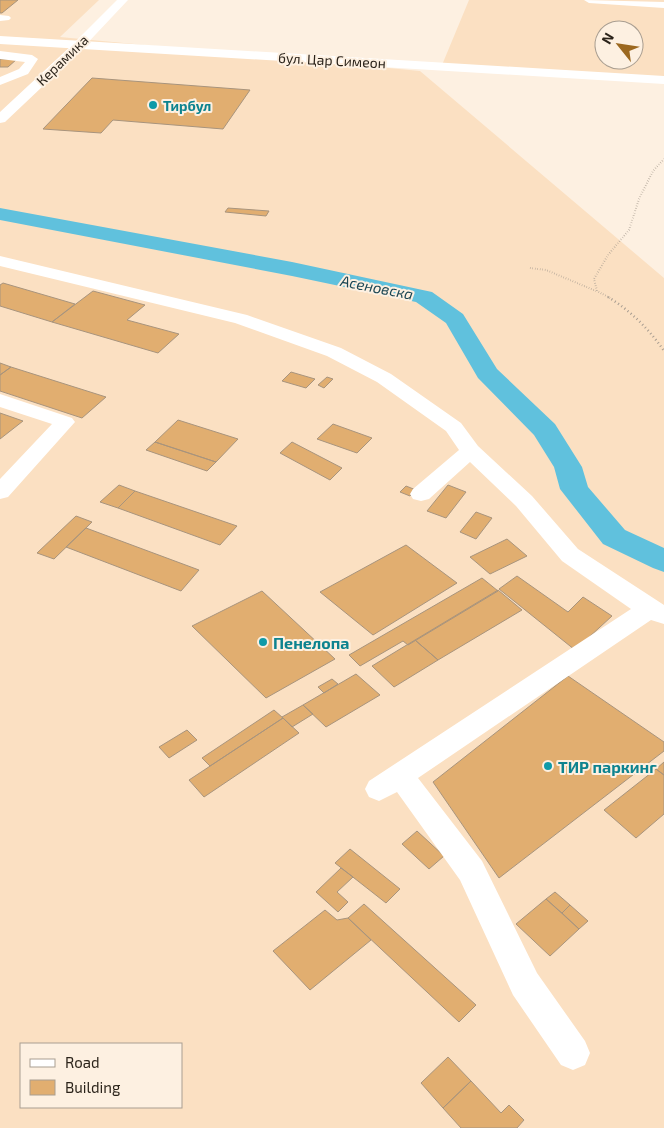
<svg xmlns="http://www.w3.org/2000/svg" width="664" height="1128" font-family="'Exo 2',sans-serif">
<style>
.built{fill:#fbe0c2;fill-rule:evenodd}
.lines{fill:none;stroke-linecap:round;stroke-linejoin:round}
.river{fill:#60c1dd;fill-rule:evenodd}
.building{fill:#e1ae70;stroke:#a8947d}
.path-far1{stroke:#a79c90;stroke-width:2;stroke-dasharray:0.5 2;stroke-linecap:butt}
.path{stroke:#a79c90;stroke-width:2.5;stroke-dasharray:1 3;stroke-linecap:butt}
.minor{fill:#fff;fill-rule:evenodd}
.major{fill:#fff;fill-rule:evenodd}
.culture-dot{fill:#0f9aa8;stroke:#fdf0e1;stroke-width:2}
.labels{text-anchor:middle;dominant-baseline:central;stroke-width:4;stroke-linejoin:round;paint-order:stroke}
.far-street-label{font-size:14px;fill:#2b231a;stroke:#fdf0e1}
.far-culture-label{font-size:14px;font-weight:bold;fill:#0d838f;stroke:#fdf0e1;text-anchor:start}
.far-water-label{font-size:15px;font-style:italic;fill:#1c4754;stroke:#fdf0e1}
.culture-label{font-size:16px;font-weight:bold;fill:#0d838f;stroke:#fdf0e1;text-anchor:start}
</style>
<rect width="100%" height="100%" fill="#fdf0e1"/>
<path class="built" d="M0,0H99L60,37L420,71L664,278V1128H0ZM21,1044H181V1107H21Z
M469,0H664V77L442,65ZM604,30H634V60H604Z"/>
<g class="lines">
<path class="river" d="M0,208L292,262L432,292L463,314L497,369L555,424L582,467L588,487L625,530L664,548V572L653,568L603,544L560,489L554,467L534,435L478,378L446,323L416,302L292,276L0,220Z"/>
</g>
<path class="building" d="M0,0H18L2,13H0Z
M0,59H17L8,67H0Z
M92,78L250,90L223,129L113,120L101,133L43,129Z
M228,208L269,211L266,216L225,212Z
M3,283L75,304L52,322L0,306V285Z
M93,291L145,305L127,320L179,334L158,353L52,322Z
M0,363L11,367L0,375Z
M11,367L106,397L82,418L0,391V375Z
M291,372L315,379L306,388L282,381Z
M327,377L333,379L324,388L318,385Z
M0,413L23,421L0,439Z
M178,420L238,439L216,462L155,442Z
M333,424L372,438L357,453L317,439Z
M155,442L216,462L207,471L146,450Z
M292,442L342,468L330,480L280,453Z
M119,485L135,491L118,508L100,502Z
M448,485L466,492L446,518L427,511Z
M406,486L416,490L410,496L400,492Z
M135,491L237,526L220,545L118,508Z
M476,512L492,518L476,539L460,532Z
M76,516L92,522L54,559L37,553Z
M86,528L199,570L181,591L66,547Z
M507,539L527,556L490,574L470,557Z
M406,545L457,583L373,635L320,592Z
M517,576L568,612L583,597L612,616L575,650L499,589Z
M482,578L498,591L408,645L403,641L360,666L349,655Z
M498,590L522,610L438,660L415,640Z
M262,591L335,659L266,698L192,626Z
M415,640L438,660L394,687L372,666Z
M356,674L380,695L326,727L303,705Z
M568,676L664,742V751L499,878L433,782Z
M332,679L338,684L324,693L318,687Z
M303,705L313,714L292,727L282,717Z
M274,710L283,718L210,766L202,758Z
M283,718L299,733L204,797L189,780Z
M187,730L197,740L169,758L159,747Z
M664,762V775L656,769Z
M656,769L664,775V814L636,838L604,810Z
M417,831L444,856L429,869L402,844Z
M350,849L400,889L386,903L335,863Z
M341,868L353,877L337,892L348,902L338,912L316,892Z
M555,892L570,905L562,913L546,899Z
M546,899L579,929L550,956L516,924Z
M364,904L476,1005L459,1022L348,918Z
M570,905L588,921L579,929L562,913Z
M325,910L337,920L348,918L371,940L310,990L273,951Z
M448,1057L471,1081L443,1108L421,1083Z
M471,1081L501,1113L509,1105L524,1120L517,1128H461L443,1108Z"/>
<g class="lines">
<path class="path-far1" d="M530,268L546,270L596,291
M610,298L597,291L594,279L608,255L629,230L639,199L653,171L664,159"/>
<path class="path" d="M608,297C631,311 649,329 664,351"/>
<path class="minor" d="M117,0H128L80,51L5,122L0,123V112L72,45Z
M584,0L664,2V8L589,3Z
M0,15L9,16L11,18L9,20L0,21Z
M0,51L32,55L38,59L28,74L0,85V77L19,69L25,62L0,59Z
M0,256L247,315L341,348L391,374L461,423L478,446L532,496L578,549L664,605V624L651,620L418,778L482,861L537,973L585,1041L590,1053L585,1065L573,1070L561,1065L513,995L460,880L397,792L379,801L369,797L365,789L369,781L631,609L562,561L516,506L470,462L429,499L421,501L413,499L410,494L413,489L459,450L446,431L377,382L327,356L235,323L0,266Z
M0,394L72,418L75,422L8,497L0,499V479L52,424L0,407Z"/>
<path class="major" d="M0,36L664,76V84L0,44Z"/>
</g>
<g class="culture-dot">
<circle cx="153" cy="105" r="5"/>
<circle cx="263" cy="642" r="5"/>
<circle cx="548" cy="766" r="5"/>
</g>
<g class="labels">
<g class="far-street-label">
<text transform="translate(62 60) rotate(-44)">Керамика</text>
<text transform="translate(332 60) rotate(3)">бул. Цар Симеон</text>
</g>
<g class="far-culture-label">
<text x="163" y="105">Тирбул</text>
</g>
<g class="far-water-label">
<text transform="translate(377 287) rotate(11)">Асеновска</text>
</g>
<g class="culture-label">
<text x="273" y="642">Пенелопа</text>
<text x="558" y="766">ТИР паркинг</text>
</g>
</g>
<rect x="20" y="1043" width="162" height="65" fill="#fdf0e1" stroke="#a99e91"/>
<rect x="30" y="1059" width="25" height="8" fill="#ffffff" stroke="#a99e91"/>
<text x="65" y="1068" font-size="15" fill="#2b231a">Road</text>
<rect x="30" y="1080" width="25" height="15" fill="#e1ae70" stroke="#a99e91"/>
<text x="65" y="1093" font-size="15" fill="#2b231a">Building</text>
<g transform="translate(619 45) rotate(300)"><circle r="24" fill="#fdf0e1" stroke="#a99e91"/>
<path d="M0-4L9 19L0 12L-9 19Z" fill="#9c681f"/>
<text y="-8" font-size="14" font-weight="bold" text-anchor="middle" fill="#2b231a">N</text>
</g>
</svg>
